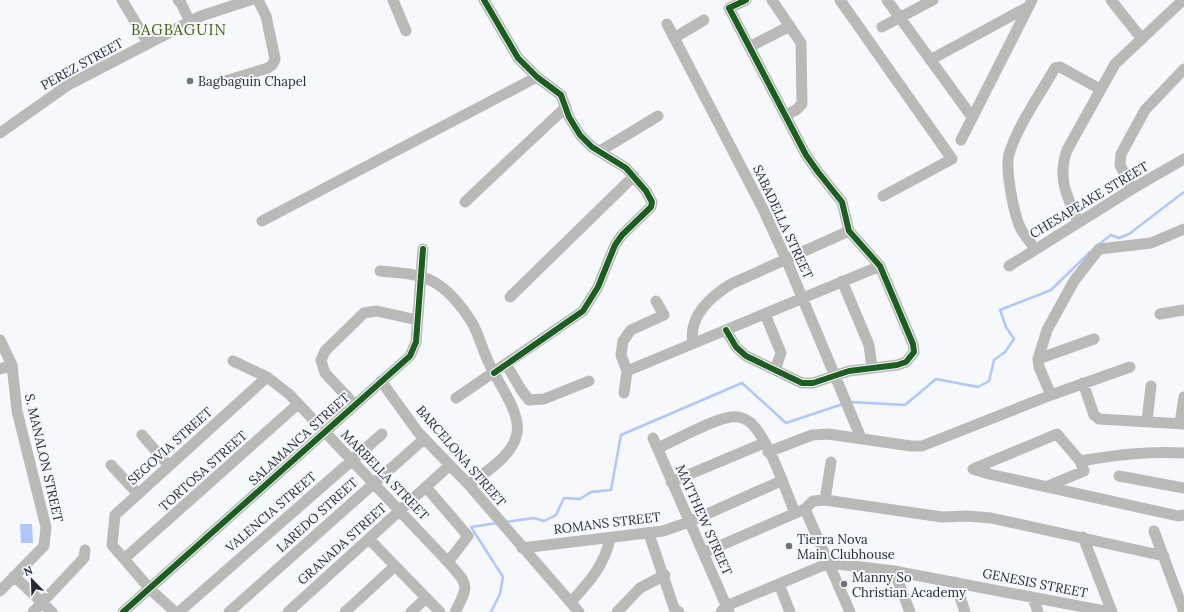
<svg xmlns="http://www.w3.org/2000/svg" width="1184" height="612" font-family="Lora,serif">
<style>
.water{fill:#b0c6fd}
.lines{fill:none;stroke-linecap:round;stroke-linejoin:round}
.stream{stroke:#b0c6fd;stroke-width:2.5}
.minor{stroke:#b9bab8;stroke-width:11}
.cycleway-casing{stroke:#f5f7fc;stroke-width:8}
.cycleway{stroke:#1b5e20;stroke-width:6}
.poi-dot{fill:#6e727a;stroke:#f5f7fc;stroke-width:1.5}
.labels{text-anchor:middle;dominant-baseline:central;stroke-width:4;stroke-linejoin:round;paint-order:stroke}
.street-label{font-size:13px;fill:#252a34;stroke:#f5f7fc}
.poi-label{font-size:13px;fill:#252a34;stroke:#f5f7fc;text-anchor:start}
.quarter-label{font-size:15px;letter-spacing:1px;fill:#4a5c0f;stroke:#f5f7fc}
</style>
<rect width="100%" height="100%" fill="#f6f8fb"/>
<path class="water" d="M20,524H32L33,543H21Z"/>
<g class="lines">
<path class="stream" d="M1098,245L1111,235L1119,238L1129,234L1184,192
M850,402L905,405L936,379L978,387L989,381L994,360L1005,352L1014,339L1006,327L1000,310L1051,290L1090,252
M506,522L534,518L544,521L556,515L564,498L580,499L591,492L611,490L621,435L742,383L786,423L843,404
M491,612L500,594L503,577L471,527L497,523"/>
<path class="minor" d="M122,0L148,43
M178,0L181,3L190,22
M393,0L406,31
M772,0L801,43L802,104L796,110L786,115
M840,0L952,159L883,196
M887,0L972,117
M1111,0L1142,39
M667,24L763,209L786,259L861,438
M882,27L933,0
M674,38L704,20
M749,47L790,26
M930,60L1026,8
M215,84L268,68L273,64L275,59L266,16L258,0
M0,133L68,85L201,16L250,0
M961,140L1032,0
M600,151L658,116
M1132,189L1120,165L1121,154L1145,110L1184,69
M465,202L566,107
M262,221L537,77
M1078,222C1067,196 1057,178 1067,150L1115,64L1183,0
M1035,249C1031,243 1026,237 1022,231C1014,217 1005,170 1009,154C1017,127 1040,94 1055,68L1060,67L1100,89
M1009,266L1132,189L1184,159
M380,271C397,273 419,273 434,282C448,290 462,307 471,321C479,334 482,349 489,363C497,382 521,412 517,433C513,456 486,471 469,485
M842,281L869,345L872,368
M510,297L634,176
M765,314L781,353L775,370
M1160,314L1184,310
M726,330L736,347L746,356L802,383H813L849,371L897,365L906,362L914,352L913,344L880,266L849,231L842,202L818,172L806,155L729,8L746,0
M0,340L12,365L17,411L46,527L44,546L0,591
M693,343C688,316 710,297 731,284L849,231
M1038,359L1094,339
M233,361L267,377L289,394L448,562C468,585 470,584 455,612
M506,364L522,391L529,400L544,399L589,381
M0,369L12,365
M627,371L880,266
M381,381L418,432L469,485L579,612
M1083,383L1094,415L1099,419L1184,424
M624,393L627,371L621,355L623,341L631,330L664,315L656,301
M1051,395L1039,367L1038,359L1047,330L1074,281L1099,249L1151,243L1184,229
M456,398L583,311L598,287L615,245L622,235L651,207L652,202L646,191L626,168L592,147L580,135L569,117L561,95L537,77L518,58L484,0
M354,404L325,373L321,360L325,351L364,313L377,311L417,320
M1147,421L1151,386
M1180,423L1184,397
M142,435L169,466
M653,438L729,612
M658,448C676,440 713,419 731,417C738,416 745,418 751,423C769,440 785,489 795,513
M768,452L812,435L828,434L911,446H922L1051,395L1130,367
M1080,461C1117,455 1146,451 1184,453
M111,465L138,494
M973,469L989,474L1178,516L1184,515
M973,469L1057,434L1080,461L1084,471L1048,486
M1119,476L1184,488
M671,482L764,443
M426,487L468,536L448,562
M825,500L831,462
M805,509L850,612
M1154,531L1184,612
M649,534L674,608L679,612
M1083,537L1112,612
M369,539L440,612
M522,548L663,531L689,522L781,481
M703,553L805,509L813,501L825,500L942,517L967,516L991,518L1164,556
M125,558L298,404
M894,571L910,612
M14,576L52,612
M955,582L965,612
M779,584L790,612
M1033,598L1038,612
M571,602C589,582 604,566 610,539
M33,612L84,558L85,550
M123,612L410,356L416,342L423,249
M175,612L150,589L112,545L115,515L267,377
M179,612L382,434
M229,612L424,439
M288,612L450,465
M345,612L395,566
M411,612L426,598
M617,612L640,588L665,575
M721,612L726,606L829,563L894,571L1110,612"/>
<defs>
<path id="cycleway" d="M484,0L518,58L537,77L561,95L569,117L580,135L592,147L626,168L646,191L652,202L651,207L622,235L615,245L598,287L583,311L494,373
M726,330L736,347L746,356L802,383H813L849,371L897,365L906,362L914,352L913,344L880,266L849,231L842,202L818,172L806,155L729,8L746,0
M123,612L410,356L416,342L423,249"/>
</defs>
<use href="#cycleway" class="cycleway-casing"/>
<use href="#cycleway" class="cycleway"/>
</g>
<g class="poi-dot">
<circle cx="190" cy="81" r="4"/>
<circle cx="789" cy="546" r="4"/>
<circle cx="844" cy="584" r="4"/>
</g>
<g class="labels">
<g class="street-label">
<text transform="translate(82 64) rotate(-29)">PEREZ STREET</text>
<text transform="translate(1089 200) rotate(-31)">CHESAPEAKE STREET</text>
<text transform="translate(783 222) rotate(65)">SABADELLA STREET</text>
<text transform="translate(299 439) rotate(-42)">SALAMANCA STREET</text>
<text transform="translate(170 446) rotate(-42)">SEGOVIA STREET</text>
<text transform="translate(461 456) rotate(49)">BARCELONA STREET</text>
<text transform="translate(44 458) rotate(77)">S. MANALON STREET</text>
<text transform="translate(203 471) rotate(-42)">TORTOSA STREET</text>
<text transform="translate(385 475) rotate(46)">MARBELLA STREET</text>
<text transform="translate(271 512) rotate(-41)">VALENCIA STREET</text>
<text transform="translate(317 515) rotate(-42)">LAREDO STREET</text>
<text transform="translate(704 520) rotate(66)">MATTHEW STREET</text>
<text transform="translate(607 523) rotate(-7)">ROMANS STREET</text>
<text transform="translate(342 544) rotate(-42)">GRANADA STREET</text>
<text transform="translate(1035 583) rotate(11)">GENESIS STREET</text>
</g>
<g class="poi-label">
<text x="198" y="81">Bagbaguin Chapel</text>
<text x="797" y="539">Tierra Nova<tspan x="797" dy="15">Main Clubhouse</tspan></text>
<text x="852" y="577">Manny So<tspan x="852" dy="15">Christian Academy</tspan></text>
</g>
<g class="quarter-label">
<text x="179" y="29">BAGBAGUIN</text>
</g>
</g>
<g transform="translate(32 580) rotate(337)" stroke="#f5f7fc" stroke-width="3" paint-order="stroke">
<path d="M0-3L7 15L0 10L-7 15Z" fill="#252a34"/>
<text y="-6" font-size="11" font-weight="bold" text-anchor="middle" fill="#252a34">N</text>
</g>
</svg>
